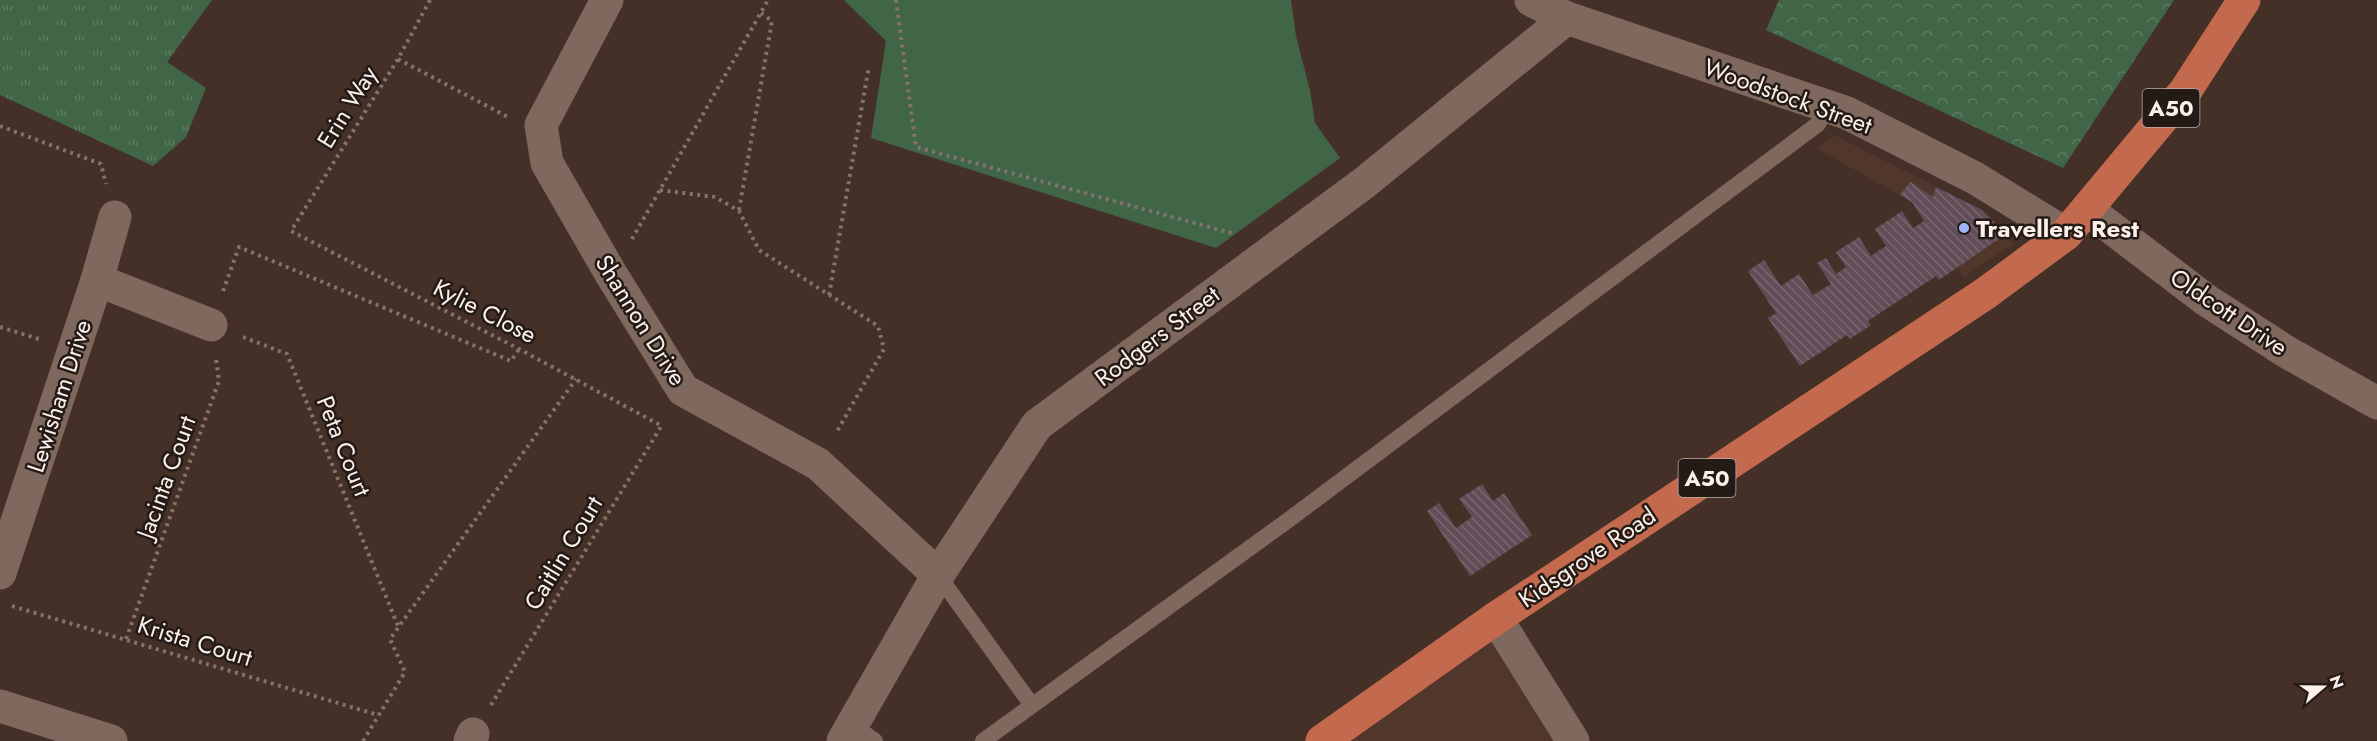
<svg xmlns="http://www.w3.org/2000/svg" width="2377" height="741" font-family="Jost,sans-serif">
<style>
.built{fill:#51372b}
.grass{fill:url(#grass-tufts)}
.forest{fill:url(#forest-crowns)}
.green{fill:#406647}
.building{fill:url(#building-back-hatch)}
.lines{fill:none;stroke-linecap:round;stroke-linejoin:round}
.path{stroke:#84736b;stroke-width:4;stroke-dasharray:3 4.5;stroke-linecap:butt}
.lane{stroke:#7f685e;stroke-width:16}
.street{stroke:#7f685e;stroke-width:33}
.primary{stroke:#c36a4e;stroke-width:33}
.poi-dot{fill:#9db4fd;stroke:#241b17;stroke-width:2}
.labels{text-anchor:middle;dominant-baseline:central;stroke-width:5;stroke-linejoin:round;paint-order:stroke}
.shield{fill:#241b17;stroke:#bcb0ab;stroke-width:1.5}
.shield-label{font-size:22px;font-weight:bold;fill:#fdf0ea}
.street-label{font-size:24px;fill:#fdf0ea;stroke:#241b17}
.poi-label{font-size:24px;font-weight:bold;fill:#fdf0ea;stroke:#241b17;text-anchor:start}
</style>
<defs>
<pattern id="grass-tufts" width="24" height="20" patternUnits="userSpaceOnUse" patternTransform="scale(1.5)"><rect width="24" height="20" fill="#406647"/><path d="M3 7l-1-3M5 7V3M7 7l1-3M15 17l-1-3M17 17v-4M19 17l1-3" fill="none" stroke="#5c7c62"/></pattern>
<pattern id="forest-crowns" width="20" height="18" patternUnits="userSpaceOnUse" patternTransform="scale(1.5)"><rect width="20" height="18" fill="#406647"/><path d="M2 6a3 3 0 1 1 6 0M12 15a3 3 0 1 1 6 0" fill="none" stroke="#5c7c62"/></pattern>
<pattern id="building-back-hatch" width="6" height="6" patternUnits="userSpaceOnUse" patternTransform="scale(1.5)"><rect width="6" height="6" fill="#614c57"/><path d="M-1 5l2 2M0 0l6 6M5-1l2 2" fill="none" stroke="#79666f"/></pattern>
</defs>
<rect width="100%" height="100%" fill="#443027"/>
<path class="built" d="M1834,135L1982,210L2014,244L1964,277L1912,202L1816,148Z
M1491,640L1555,741H1351Z"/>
<path class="grass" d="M0,0H212L167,62L206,88L186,137L153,166L0,95Z"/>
<path class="forest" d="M1779,0H2174L2063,168L1766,30Z"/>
<path class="green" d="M844,0H1291L1296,36L1310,90L1315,123L1340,158L1216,248L871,138L886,41Z"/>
<path class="building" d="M1910,182L1933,197L1936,187L1982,210L2006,234L1939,280L1936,276L1909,294L1868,321L1871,325L1850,339L1847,335L1800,366L1768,318L1776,313L1748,271L1764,260L1781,286L1799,274L1813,295L1831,284L1817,263L1826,258L1836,274L1846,267L1836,252L1859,237L1871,256L1886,246L1875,229L1902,211L1913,228L1924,221L1912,202L1900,195Z
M1482,484L1493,501L1504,493L1532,535L1470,576L1427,511L1439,503L1456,528L1472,517L1459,499Z"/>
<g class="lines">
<path class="path" d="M430,0L398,59L291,231L519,349L662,426
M896,0L916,147L1235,234
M398,59L508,117
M0,126L101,164L106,184
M660,190L715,197L739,211L759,250L878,326L884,349L836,433
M739,210L772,21L761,13
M632,239L768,0
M223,291L239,247L511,361L519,349
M829,295L869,66
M0,327L42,340
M243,337L287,354L398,626
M12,606L378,715
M126,639L219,381L216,359
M491,705L662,425
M363,741L405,672L390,639L576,379"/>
<path class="lane" d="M938,575L1031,704
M853,725L875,741
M983,741L1287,521L1818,124L1828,107"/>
<path class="street" d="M607,0L541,125L547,163L611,274L683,390L818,464L938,575
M1531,0L1567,18L1847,113L1975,178L2066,234
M2088,210L2206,300L2285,351L2377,403
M97,280L211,325
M0,573L97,280L115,217
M1496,618L1573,741
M0,706L111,741
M470,741L473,734
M843,741L938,575L1037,425L1364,183L1567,18"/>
<path class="primary" d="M1322,741L1496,618L1986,293L2066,234L2186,90L2244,0"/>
</g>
<circle class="poi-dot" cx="1964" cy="228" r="6"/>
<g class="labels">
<g class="shield">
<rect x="2142.5" y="89" width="57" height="38" rx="4.5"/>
<rect x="1678.5" y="459" width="57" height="38" rx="4.5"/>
</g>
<g class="shield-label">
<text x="2171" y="108">A50</text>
<text x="1707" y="478">A50</text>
</g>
<g class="street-label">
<text transform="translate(1788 96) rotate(20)">Woodstock Street</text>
<text transform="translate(347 107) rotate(-58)">Erin Way</text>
<text transform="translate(485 311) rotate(27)">Kylie Close</text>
<text transform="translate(2229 312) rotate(34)">Oldcott Drive</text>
<text transform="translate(641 320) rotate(58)">Shannon Drive</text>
<text transform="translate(1157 336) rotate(-37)">Rodgers Street</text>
<text transform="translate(59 396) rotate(-72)">Lewisham Drive</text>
<text transform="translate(344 446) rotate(68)">Peta Court</text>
<text transform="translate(166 477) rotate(-70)">Jacinta Court</text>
<text transform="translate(563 553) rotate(-59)">Caitlin Court</text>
<text transform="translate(1587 557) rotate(-34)">Kidsgrove Road</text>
<text transform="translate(195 641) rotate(17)">Krista Court</text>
</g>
<g class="poi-label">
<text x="1976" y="228">Travellers Rest</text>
</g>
</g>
<g transform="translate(2323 687) rotate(70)" stroke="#241b17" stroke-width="4.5" paint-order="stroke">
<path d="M0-4.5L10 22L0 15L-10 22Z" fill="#fdf0ea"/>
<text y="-9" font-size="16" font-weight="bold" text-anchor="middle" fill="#fdf0ea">N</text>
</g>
</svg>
